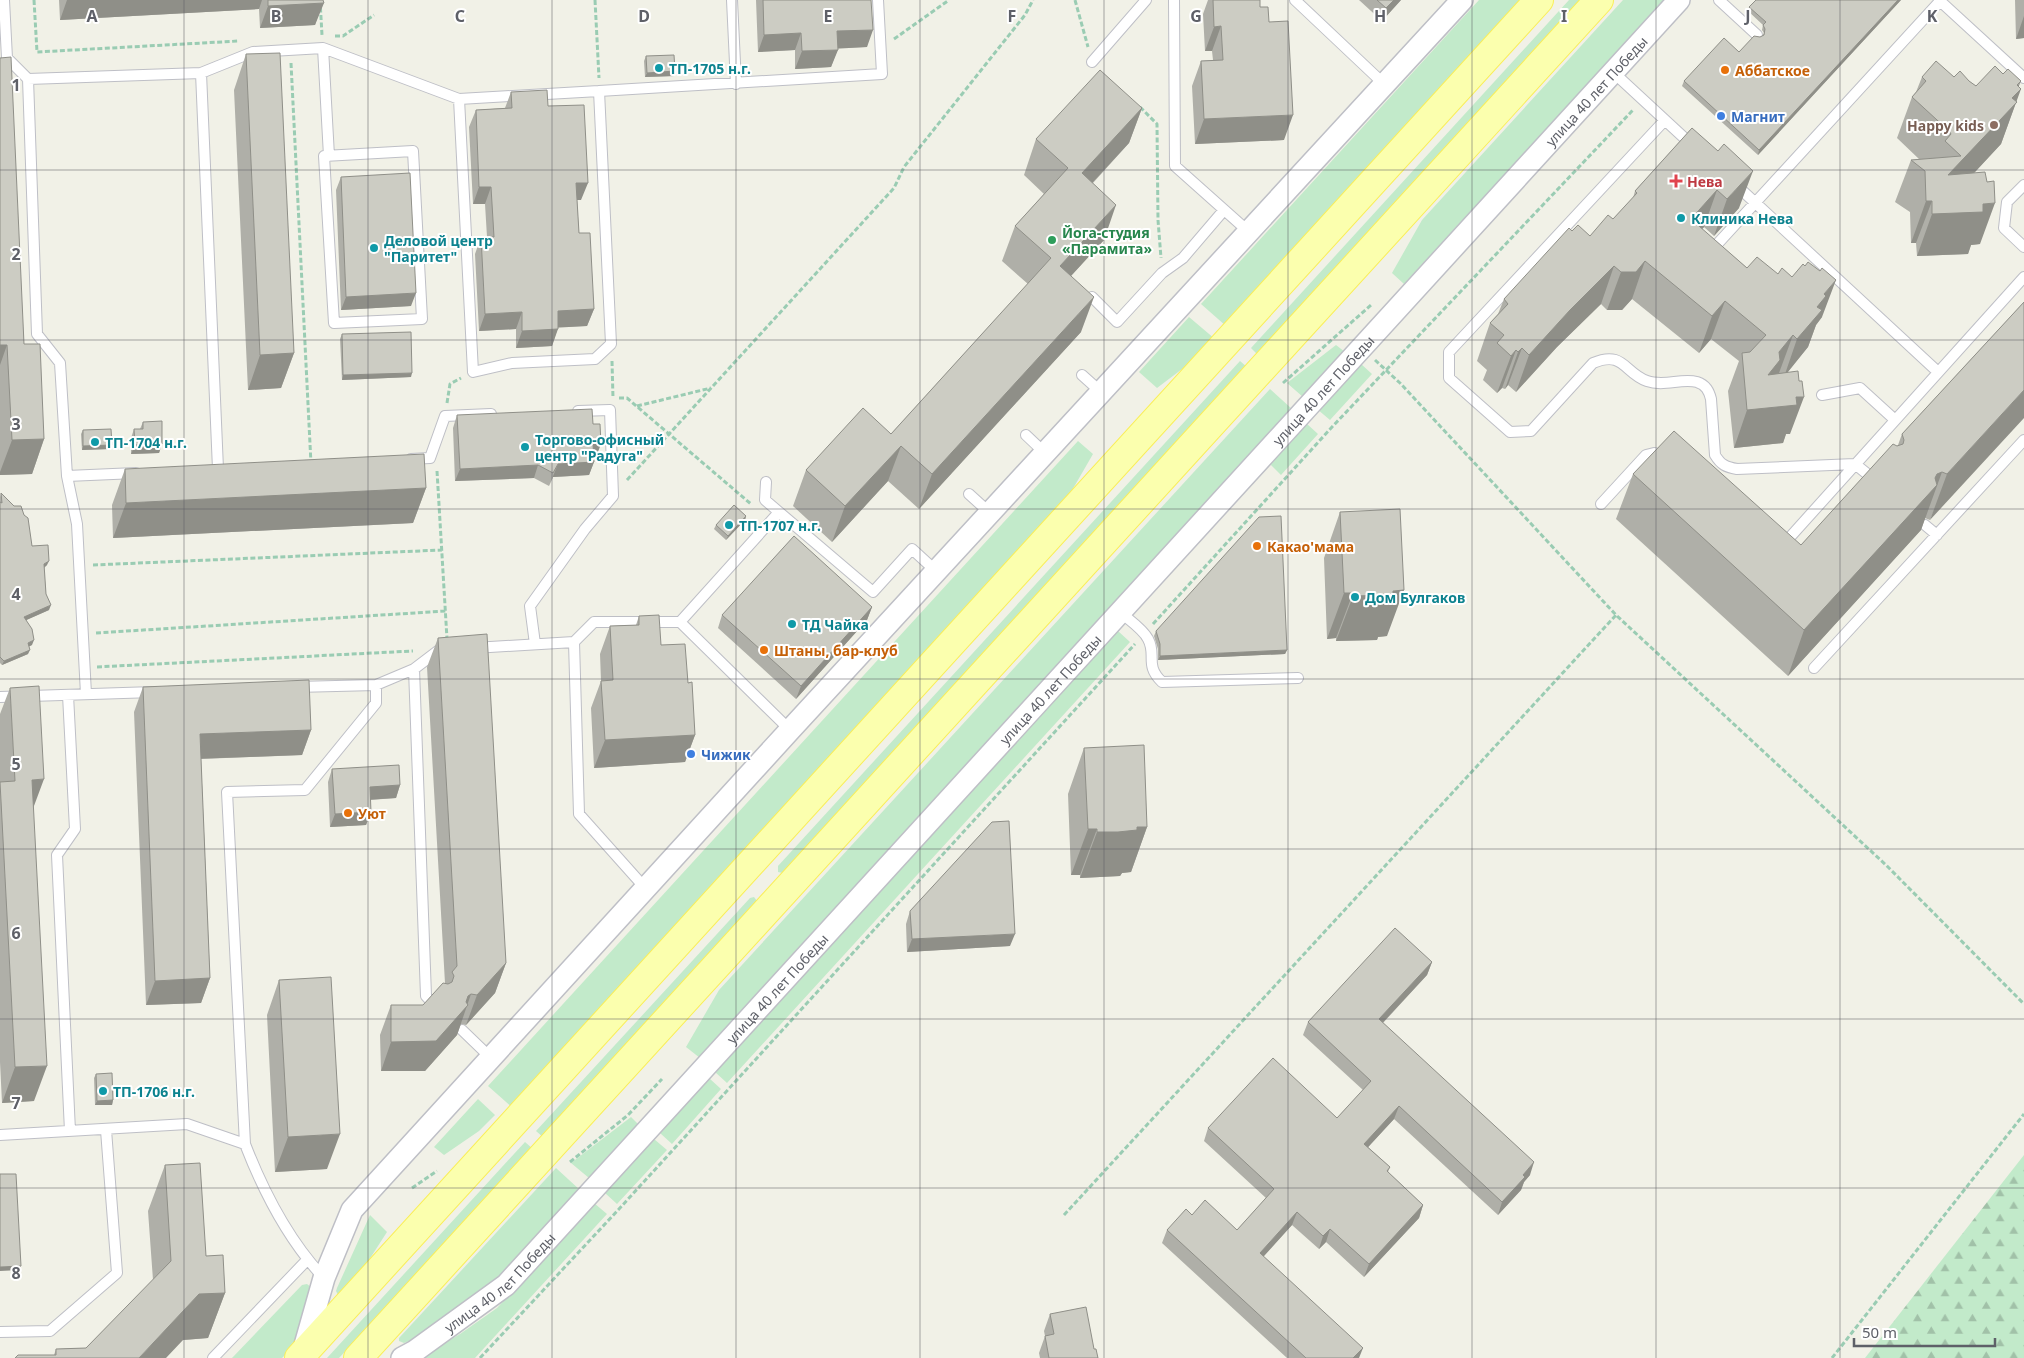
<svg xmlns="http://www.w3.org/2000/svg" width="2024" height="1358" font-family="'Noto Sans',sans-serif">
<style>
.grass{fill:#c2eaca}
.forest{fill:url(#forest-firs)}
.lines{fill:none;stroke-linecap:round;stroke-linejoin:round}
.lane-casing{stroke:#bebfc6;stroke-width:12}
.street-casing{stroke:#bebfc6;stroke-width:24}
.primary-casing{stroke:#faee57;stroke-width:30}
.path{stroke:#9accb3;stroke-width:3;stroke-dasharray:5 2.5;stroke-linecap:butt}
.lane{stroke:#fff;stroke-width:10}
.street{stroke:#fff;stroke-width:21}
.primary{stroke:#fbffae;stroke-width:28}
.wall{fill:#afafa8}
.shaded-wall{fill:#8f8f88}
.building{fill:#ccccc3;stroke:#8f8f88}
.grid{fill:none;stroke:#5e6068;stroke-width:1;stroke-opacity:0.55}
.culture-dot{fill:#0f9aa8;stroke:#fff;stroke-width:2}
.food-dot{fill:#e8710a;stroke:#fff;stroke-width:2}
.shop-dot{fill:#3f7fe0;stroke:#fff;stroke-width:2}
.education-dot{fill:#8d6e63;stroke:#fff;stroke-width:2}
.health-dot{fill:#e0444e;stroke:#fff;stroke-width:2}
.leisure-dot{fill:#2e9e5b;stroke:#fff;stroke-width:2}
.labels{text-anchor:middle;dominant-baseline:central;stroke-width:4;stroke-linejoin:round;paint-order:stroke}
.culture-label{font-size:14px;font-weight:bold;fill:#0d838f;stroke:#fff;text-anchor:start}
.food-label{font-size:14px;font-weight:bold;fill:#c56008;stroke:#fff;text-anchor:start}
.street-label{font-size:14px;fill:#5e6068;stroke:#fff}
.shop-label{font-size:14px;font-weight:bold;fill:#366cbe;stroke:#fff;text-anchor:start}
.education-label{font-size:14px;font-weight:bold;fill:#785e54;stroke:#fff;text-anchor:end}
.health-label{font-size:14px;font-weight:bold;fill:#be3a42;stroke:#fff;text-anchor:start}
.leisure-label{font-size:14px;font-weight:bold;fill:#27864d;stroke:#fff;text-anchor:start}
.grid-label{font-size:16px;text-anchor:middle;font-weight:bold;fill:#5e6068;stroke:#fff;stroke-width:4;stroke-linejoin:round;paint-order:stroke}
</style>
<defs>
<pattern id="forest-firs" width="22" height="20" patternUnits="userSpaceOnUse" patternTransform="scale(1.25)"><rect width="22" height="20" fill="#c2eaca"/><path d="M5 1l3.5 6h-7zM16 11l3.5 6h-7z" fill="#a1c1a8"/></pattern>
</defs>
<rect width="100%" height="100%" fill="#f1f1e7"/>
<path class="grass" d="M1479,0H1525L1226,326L1201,304Z
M1569,0H1581L1258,355L1251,348Z
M1623,0H1665L1404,284L1392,273L1422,220Z
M1189,317L1215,339L1198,357L1157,388L1139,372Z
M1336,345L1345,352L1303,397L1287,383Z
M1240,361L1247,367L783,873L778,872V866Z
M1360,363L1372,374L1330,420L1317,409Z
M1270,389L1292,409L700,1058L686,1047L719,990Z
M1306,423L1318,434L1281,475L1269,463Z
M1078,441L1093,454L1067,499L514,1109L488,1086Z
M1118,631L1130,642L727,1083L715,1072Z
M754,897L757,901L544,1138L536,1131L750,898Z
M709,1078L721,1089L672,1144L660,1133Z
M478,1099L495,1115L479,1131L444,1155L434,1147Z
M631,1117L639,1125L589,1178L571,1163Z
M654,1139L667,1150L617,1204L605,1193Z
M525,1142L533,1149L339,1358H327Z
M556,1168L580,1190L499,1278L414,1339L404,1343L399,1341V1338Z
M594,1203L607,1214L475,1358H419L460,1334L497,1308Z
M370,1215L387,1232L358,1277L338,1295L336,1291L337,1288Z
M307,1284L312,1288L302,1338L282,1358H232L302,1285Z"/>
<path class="forest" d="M2024,1155V1358H1865Z"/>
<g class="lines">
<defs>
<path id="lane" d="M4,0L7,58L28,79L37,334L60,363L67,476L77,524L86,694
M732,0L736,84
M1174,0L1175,166L1249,232
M1295,0L1384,84
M1719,0L1757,35
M1939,0L2024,78
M323,48L329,156
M1092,62L1146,0
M1613,72L1693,146
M201,73L218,469
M28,79L201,73L253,52L323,48L459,99L599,91L611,344L595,359L512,363L473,372L459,99
M599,91L882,74L878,0
M1665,120L1449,352V378L1510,432L1531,431L1593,363C1624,350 1624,373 1647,381C1664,387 1681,378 1697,382C1706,385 1709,391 1711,399L1715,455C1721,465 1726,467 1737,469L1855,464L1876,481
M413,151L422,319L334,323L324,156Z
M1735,184L1938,372
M2024,185L2007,202L2004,228L2024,247
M1710,252L1941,0
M1092,297L1117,322L1162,273L1183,258L1224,210
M1082,375L1102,393
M1822,395L1860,388L1894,419
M1026,435L1046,454
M411,459L430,458L445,416L491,414
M67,476L136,473
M969,494L991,514
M1601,504L1646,455L1654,453L1665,457
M779,512L873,592L912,549L937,572
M1925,525L1937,535
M1782,546L2024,277
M1120,612C1129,620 1143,629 1148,639C1157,655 1144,665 1162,682L1298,678
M680,622L779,512L765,500L766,482
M574,642L579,814L646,889
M535,644L530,606L585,529L613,496L610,410L578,411
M474,648L574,642L594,622H680L790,730
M1814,668L2024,440
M414,669L426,996L436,1007
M296,687L376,685L414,669L439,650H442
M68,695L75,829L57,855L70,1131
M0,697L154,692
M462,1030L491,1058
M0,1135L187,1124L245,1144
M324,1278C288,1240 264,1193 245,1144L227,792L305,790L376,703V685
M0,1332L50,1331L117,1273L106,1130
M213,1358L307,1260"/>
<g id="street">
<path d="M303,1352L324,1278L352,1210L790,730L1462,0"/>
<path id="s1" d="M402,1358L415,1351L506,1285L1679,0"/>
</g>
<path id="primary" d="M299,1358L1539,0
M358,1358L1599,0"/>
</defs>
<use href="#lane" class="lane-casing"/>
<use href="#street" class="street-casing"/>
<use href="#primary" class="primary-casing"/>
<path class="path" d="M34,0L37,52L239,41
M320,0L322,35
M595,0L599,78
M1075,0L1088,47
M335,36H343L374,15
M894,39L949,0
M291,63L311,464
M1140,107L1157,124L1158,220L1161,258
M1375,360L1400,383L1616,615L1886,865L2024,1004
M612,361L613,398
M1283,383L1371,305
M619,398H627L751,504
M447,403L450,384L461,378
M637,406L711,388
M437,471L447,639
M627,480L894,188L904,167L1025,15L1033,0
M93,565L442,550
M1153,624L1332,427L1633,110
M96,633L446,611
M97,667L413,651
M570,1162L628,1115L662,1079
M412,1188L437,1171
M1064,1215L1616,615
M480,1358L619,1209L1135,644
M1832,1358L2024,1114"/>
<use href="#lane" class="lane"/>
<use href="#street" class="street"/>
<use href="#primary" class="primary"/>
</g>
<path class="wall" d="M59,0H323L315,25L260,28L259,9L60,20Z
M756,0H871L867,47L838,48L831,67L795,69V50L758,52Z
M1208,0H1260V7L1269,22L1284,140L1195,144L1192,86L1201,61L1213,60L1212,51H1205L1203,14Z
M1359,0H1401L1382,21Z
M1901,0L1758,155L1682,86L1684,81L1739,52L1763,35L1764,33L1762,30L1763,25L1748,11L1749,7Z
M2015,0H2024V38L2016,39Z
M246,54L294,353L281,388L248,390L234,90Z
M646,56L674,76L645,77L644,61Z
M0,58L24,344L44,439L32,474L0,475Z
M2003,74L2018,86L2016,102L2001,144L1974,173L1980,244L1971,245L1968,254L1917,256L1916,243H1911L1910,212L1895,202L1911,160L1919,159L1897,138L1912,97L1916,92L1922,77H1954L1969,81L1976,86Z
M511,92L548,106L581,200H577L579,233L594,309L587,326L558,327L552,346L516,348V329L479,331L475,254L481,237H487L485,204H473L469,127L476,110L505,108Z
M1142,108L1129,143L1093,183L1104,240L1071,276L1081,332L919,509L888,481L832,542L793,506L806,470L891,434L1028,284L1002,261L1015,226L1044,194L1024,175L1036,139Z
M1692,128L1739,208L1714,236L1704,227L1702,229L1747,268L1822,317L1816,325L1808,347L1787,372L1790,434H1786L1783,443L1734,448L1728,391L1739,361L1711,339L1699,353L1632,299L1622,310H1607L1601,304L1557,347L1516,392L1508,385L1505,389L1502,388L1497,393L1483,380L1487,370L1477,361L1490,323L1498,314L1504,299L1572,231L1590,236L1613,219L1633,198L1635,191Z
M341,177L411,306L341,310L336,190Z
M2024,302L1930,520L1925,518L1921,530L1788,676L1616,519L1633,474L1801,545L1898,445L1902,434Z
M342,334L411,377L342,380L340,339Z
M457,415L593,424L596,457H594V462L589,475L553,477L549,486L534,478L455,481L453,428Z
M143,422L162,444L159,453L131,454V438L134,429H140Z
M83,430L112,445L110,449L82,450L81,434Z
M125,469L426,488L413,523L113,538L112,505Z
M1,493L32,546L47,565L44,567L46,594L49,610L26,620L32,645L29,646L28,654L2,665L0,663V497Z
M1340,512L1387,636L1378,637L1377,640L1336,641V638L1327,639L1324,558Z
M746,516L745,520L726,540L714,529L716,525Z
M872,607L867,620L796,699L718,628L722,615Z
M639,616L688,683L695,735L685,762L594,768L591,708L601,681L600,654L610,626L636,625Z
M1156,631L1287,650L1285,654L1158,660V649L1154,636Z
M438,638L506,963L495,993L466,1025L461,1024L457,1035L425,1071H381L380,1035L391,1005H423L445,983L427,667Z
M143,687L311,730L302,755L201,759L210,978L201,1003L146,1005L134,712Z
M10,688L34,1101L2,1103L0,1062V714Z
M1084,748L1147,827L1131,872L1122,873L1120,876L1080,878V875H1071L1068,794Z
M332,769L400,785L396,798L370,800L371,812L366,825L330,827L328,782Z
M910,911L1010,946L907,952L906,924Z
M1432,962L1427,975L1383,1023L1530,1175L1524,1182L1521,1190L1498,1215L1394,1119L1368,1147L1390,1167L1388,1172L1423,1205L1419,1218L1364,1277L1326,1242L1319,1249L1292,1225L1263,1256L1359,1358H1287L1162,1243L1167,1230L1192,1215L1237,1230L1266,1198L1204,1141L1208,1128L1337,1118L1363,1090L1303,1035L1308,1022Z
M279,980L327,1169L275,1172L267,1015Z
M96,1074L113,1100L112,1105H95L94,1078Z
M165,1165L206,1256L225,1293L208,1338L183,1340L54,1355L56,1349L86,1348L153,1280L148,1211Z
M1050,1314L1094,1349L1098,1358H1040L1039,1353L1045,1336L1044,1331Z"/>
<path class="shaded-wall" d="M67,0H262L259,9L60,20Z
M1394,0H1401L1382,21L1386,8Z
M1898,0H1901L1758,155L1759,150Z
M324,3L315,25L260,28L268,6Z
M2024,16V38L2016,39Z
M1221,26L1212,51H1205L1214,27Z
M873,30L867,47L831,49L837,31Z
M801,33L795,50L758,52L764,35Z
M838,50L831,67L795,69L802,51Z
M675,71L674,76L645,77L647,73Z
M2021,81L2015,95L2021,89L2001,144L1936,214L1983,204L1995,203L1980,244L1971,245L1968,254L1917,256L1932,214L1948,175Z
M1142,108L1129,143L1069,208L1082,173Z
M1293,115L1284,140L1195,144L1204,119Z
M1753,171L1739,208L1714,236L1727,199Z
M576,183H588L581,200H570Z
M479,187H491L485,204H473Z
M1717,190L1704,227L1677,256L1691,219Z
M1926,201H1932L1916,243H1911Z
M1116,205L1104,240L1047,302L1060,266Z
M1645,261L1632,299L1622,310H1607L1621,272Z
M1614,266L1601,304L1557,347L1516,392L1529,355L1570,310Z
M1836,280L1822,317L1816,325L1808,347L1784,377L1797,339L1817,307L1824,294Z
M416,293L411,306L341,310L346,297Z
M1094,297L1081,332L919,509L932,474Z
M1725,301L1711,339L1699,353L1712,316Z
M594,309L587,326L551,328L558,311Z
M522,312L516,329L479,331L485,314Z
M558,329L552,346L516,348L522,331Z
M1793,335L1779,373L1796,397H1804L1790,434H1786L1783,443L1734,448L1747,410L1768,375L1779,352Z
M0,345H7L0,365Z
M1522,348L1508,385L1505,389L1518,352Z
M1516,350L1502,388L1497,393L1511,356Z
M294,353L281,388L248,390L260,355Z
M412,373L411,377L342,380L343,375Z
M2024,390V418L1930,520L1947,474Z
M44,439L32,474L0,475V472L12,440Z
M162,444L159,453L131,454L135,445Z
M593,444H601L596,457H589Z
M112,445L110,449L82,450L83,446Z
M901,446L888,481L832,542L845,506Z
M594,462L589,475L553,477L549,486L558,464Z
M538,465L534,478L455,481L460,469Z
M1942,472L1921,530L1788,676L1804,630L1937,474Z
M426,488L413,523L113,538L126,503Z
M746,516L745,520L726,540L728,536Z
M49,561L47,565L43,569L44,564Z
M1404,590L1387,636L1378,637L1377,640L1336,641L1353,596L1393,591Z
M1344,593H1353L1336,638L1327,639Z
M51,605L49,610L22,622L24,617Z
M872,607L867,620L796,699L801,686Z
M34,640L32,645L26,648L28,643Z
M30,650L28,654L2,665L4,661Z
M1287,650L1285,654L1158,660L1160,656Z
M311,730L302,755L191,759L200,734Z
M695,735L685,762L594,768L605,740Z
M44,779L31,814L32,780Z
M400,785L396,798L365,800L370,787Z
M371,812L366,825L330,827L335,814Z
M1137,827H1147L1131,872L1122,873L1120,876L1080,878L1097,832Z
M1088,829H1097L1080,875H1071Z
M1015,934L1010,946L907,952L912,939Z
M1432,962L1427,975L1374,1032L1379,1019Z
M506,963L495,993L466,1025L477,995Z
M210,978L201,1003L146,1005L155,981Z
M471,994L457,1035L425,1071H381L391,1042Z
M47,1066L34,1101L2,1103L15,1067Z
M113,1100L112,1105H95L97,1101Z
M1399,1106L1394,1119L1359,1157L1364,1144Z
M340,1134L327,1169L275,1172L288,1137Z
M1534,1162L1530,1175L1524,1182L1521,1190L1498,1215L1502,1202L1523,1175Z
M1423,1205L1419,1218L1364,1277L1369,1264Z
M1297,1212L1292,1225L1255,1266L1260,1253Z
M1330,1229L1326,1242L1319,1249L1323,1236Z
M21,1266L20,1270L0,1271V1267Z
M225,1293L208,1338L183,1340L166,1358H139L199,1294Z
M1363,1348L1359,1358H1353Z"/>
<path class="building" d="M268,0H323L324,3L268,6Z
M763,0H871L873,30L837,31L838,50L802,51L801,33L764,35Z
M1213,0H1260V7H1268L1269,22L1288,21L1293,115L1204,119L1201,61L1223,60L1221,26L1214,27Z
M1377,0H1394L1386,8Z
M1756,0H1898L1759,150L1684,81L1724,38L1739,52L1754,36L1760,37L1764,35L1765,29L1763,25L1766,22L1749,7Z
M280,53L294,353L260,355L246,54Z
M674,55L675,71L647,73L646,56Z
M11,57L24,344H40L44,439L12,440L7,345H0V58Z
M1936,61L1954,77L1960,71L1969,81L1976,86L1995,66L2003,74L2008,69L2021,81L2017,85L2021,89L2012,98L2017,102L1948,175L1985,172L1987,182L1994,181L1995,203L1983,204V212L1932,214V201H1926L1925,171L1911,160L1961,156L1945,141L1951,134L1949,131L1912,97L1926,81L1922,77Z
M1100,70L1142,108L1082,173L1116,205L1060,266L1094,297L932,474L901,446L845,506L806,470L863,408L891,434L1051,258L1015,226L1068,168L1036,139Z
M547,90L548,106L584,105L588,183H576L579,233H590L594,309L558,311V329L522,331V312L485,314L481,237H494L491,187H479L476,110L512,108L511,92Z
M1692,128L1718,151L1724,144L1753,171L1727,199L1717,190L1691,219L1747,268L1757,257L1778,274L1782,268L1792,277L1803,264L1805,266L1808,262L1820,271L1822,268L1836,280L1824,294L1826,296L1817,307L1822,310L1797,339L1793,335L1779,352L1780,360L1768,375L1798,371L1799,381H1802L1804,397H1796L1797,405L1747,410L1742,353L1750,352L1766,335L1725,301L1712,316L1645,261L1636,272H1621L1614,266L1570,310L1529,355L1522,348L1518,352L1516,350L1511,356L1497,343L1504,335L1490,323L1508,304L1504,299L1569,228L1572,231L1578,225L1590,236L1608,215L1613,219L1637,193L1635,191Z
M410,173L416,293L346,297L341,177Z
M2024,302V390L1947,474L1942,472L1937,474L1935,478L1937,485L1804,630L1633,474L1674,431L1801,545L1893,444L1897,446L1903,444L1904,440L1902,434Z
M411,332L412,373L343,375L342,334Z
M592,409L593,424H600L601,444H593L594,462L558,464L553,473L538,465L460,469L457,415Z
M162,421V444L135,445L134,429H143V422Z
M111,429L112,445L83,446V430Z
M424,454L426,488L126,503L125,469Z
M1,493L14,506H21L24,515L28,518L32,546L48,545L49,561L44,564L46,594L51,605L24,617L32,629L34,640L28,643L30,650L4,661L0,657V502L2,503Z
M734,505L746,516L728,536L716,525Z
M1400,509L1404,590L1393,591V595L1353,596V593H1344L1340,512Z
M1281,516L1287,650L1160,656V644L1156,631L1259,517Z
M794,536L872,607L801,686L722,615Z
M659,615L661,645L685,644L688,683L692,682L695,735L605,740L601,681L613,680L610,626L639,625V616Z
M487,634L506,963L477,995L471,994L468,996L466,1002L468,1005L436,1041L391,1042V1005H423L443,983L448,984L452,982L454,976L452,972L457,966L438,638Z
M309,680L311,730L200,734L210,978L155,981L143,687Z
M39,686L44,779L32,780L47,1066L15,1067L0,782L15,781L10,688Z
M1144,745L1147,827H1137V830L1118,832H1097V829H1088L1084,748Z
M399,765L400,785L370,787L371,812L335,814L332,769Z
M1009,821L1015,934L912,939L910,911L992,822Z
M1395,928L1432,962L1379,1019L1534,1162L1523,1175L1525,1177L1502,1202L1399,1106L1364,1144L1390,1167L1387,1171L1423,1205L1369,1264L1330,1229L1323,1236L1297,1212L1260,1253L1363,1348L1353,1358H1306L1167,1230L1186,1209L1192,1215L1205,1200L1237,1230L1274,1189L1208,1128L1273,1058L1337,1118L1371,1081L1308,1022Z
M331,977L340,1134L288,1137L279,980Z
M112,1073L113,1100L97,1101L96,1074Z
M200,1163L206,1256L223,1255L225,1293L199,1294L139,1358H15L18,1355H56V1349L86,1348L171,1261L165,1165Z
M0,1174H16L21,1266L0,1267Z
M1086,1307L1094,1349H1096L1098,1358H1049L1045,1336L1054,1334L1050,1314Z"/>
<path class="grid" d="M184,0V1358M368,0V1358M552,0V1358M736,0V1358M920,0V1358M1104,0V1358M1288,0V1358M1472,0V1358M1656,0V1358M1840,0V1358M0,170H2024M0,340H2024M0,509H2024M0,679H2024M0,849H2024M0,1019H2024M0,1188H2024"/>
<g class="culture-dot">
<circle cx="659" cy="68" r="5"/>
<circle cx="1681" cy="218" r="5"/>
<circle cx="374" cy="248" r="5"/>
<circle cx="95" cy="442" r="5"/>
<circle cx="525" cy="447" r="5"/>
<circle cx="729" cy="525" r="5"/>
<circle cx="1355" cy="597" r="5"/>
<circle cx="792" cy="624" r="5"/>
<circle cx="103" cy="1091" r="5"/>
</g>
<g class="food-dot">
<circle cx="1725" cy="70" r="5"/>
<circle cx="1257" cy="546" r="5"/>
<circle cx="764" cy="650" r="5"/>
<circle cx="348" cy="813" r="5"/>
</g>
<g class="shop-dot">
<circle cx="1721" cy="116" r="5"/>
<circle cx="691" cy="754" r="5"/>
</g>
<circle class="education-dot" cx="1994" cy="125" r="5"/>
<path class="health-dot" d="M1673.5 173.5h5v5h5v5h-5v5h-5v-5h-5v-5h5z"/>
<circle class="leisure-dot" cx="1052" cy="240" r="5"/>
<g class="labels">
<g class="culture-label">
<text x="669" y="68">ТП-1705 н.г.</text>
<text x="1691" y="218">Клиника Нева</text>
<text x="384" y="240">Деловой центр<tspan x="384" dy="16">"Паритет"</tspan></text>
<text x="535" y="439">Торгово-офисный<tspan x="535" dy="16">центр "Радуга"</tspan></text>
<text x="105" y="442">ТП-1704 н.г.</text>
<text x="739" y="525">ТП-1707 н.г.</text>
<text x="1365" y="597">Дом Булгаков</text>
<text x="802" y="624">ТД Чайка</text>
<text x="113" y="1091">ТП-1706 н.г.</text>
</g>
<g class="food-label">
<text x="1735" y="70">Аббатское</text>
<text x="1267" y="546">Какао'мама</text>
<text x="774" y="650">Штаны, бар-клуб</text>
<text x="358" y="813">Уют</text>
</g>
<g class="street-label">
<text stroke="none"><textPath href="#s1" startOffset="1744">улица 40 лет Победы</textPath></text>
<text stroke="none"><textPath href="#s1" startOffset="1339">улица 40 лет Победы</textPath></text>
<text stroke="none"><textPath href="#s1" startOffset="934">улица 40 лет Победы</textPath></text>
<text stroke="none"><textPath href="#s1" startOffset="529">улица 40 лет Победы</textPath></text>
<text stroke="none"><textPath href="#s1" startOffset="124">улица 40 лет Победы</textPath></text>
</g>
<g class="shop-label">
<text x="1731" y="116">Магнит</text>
<text x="701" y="754">Чижик</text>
</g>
<g class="education-label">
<text x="1984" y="125">Happy kids</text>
</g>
<g class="health-label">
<text x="1687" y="181">Нева</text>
</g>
<g class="leisure-label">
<text x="1062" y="232">Йога-студия<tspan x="1062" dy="16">«Парамита»</tspan></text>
</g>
</g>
<g class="grid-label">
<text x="92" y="22">A</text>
<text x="276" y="22">B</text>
<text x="460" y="22">C</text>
<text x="644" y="22">D</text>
<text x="828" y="22">E</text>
<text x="1012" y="22">F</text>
<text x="1196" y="22">G</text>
<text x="1380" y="22">H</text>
<text x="1564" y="22">I</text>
<text x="1748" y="22">J</text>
<text x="1932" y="22">K</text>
<text x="16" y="91">1</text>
<text x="16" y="260">2</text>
<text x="16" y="430">3</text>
<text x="16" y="600">4</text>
<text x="16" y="770">5</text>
<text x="16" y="939">6</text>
<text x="16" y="1109">7</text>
<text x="16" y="1279">8</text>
</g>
<path d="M1854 1338v8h141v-8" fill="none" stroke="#5e6068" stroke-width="2.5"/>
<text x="1862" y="1338" font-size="15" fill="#5e6068" stroke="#ffffff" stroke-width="4" paint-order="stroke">50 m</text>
</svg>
